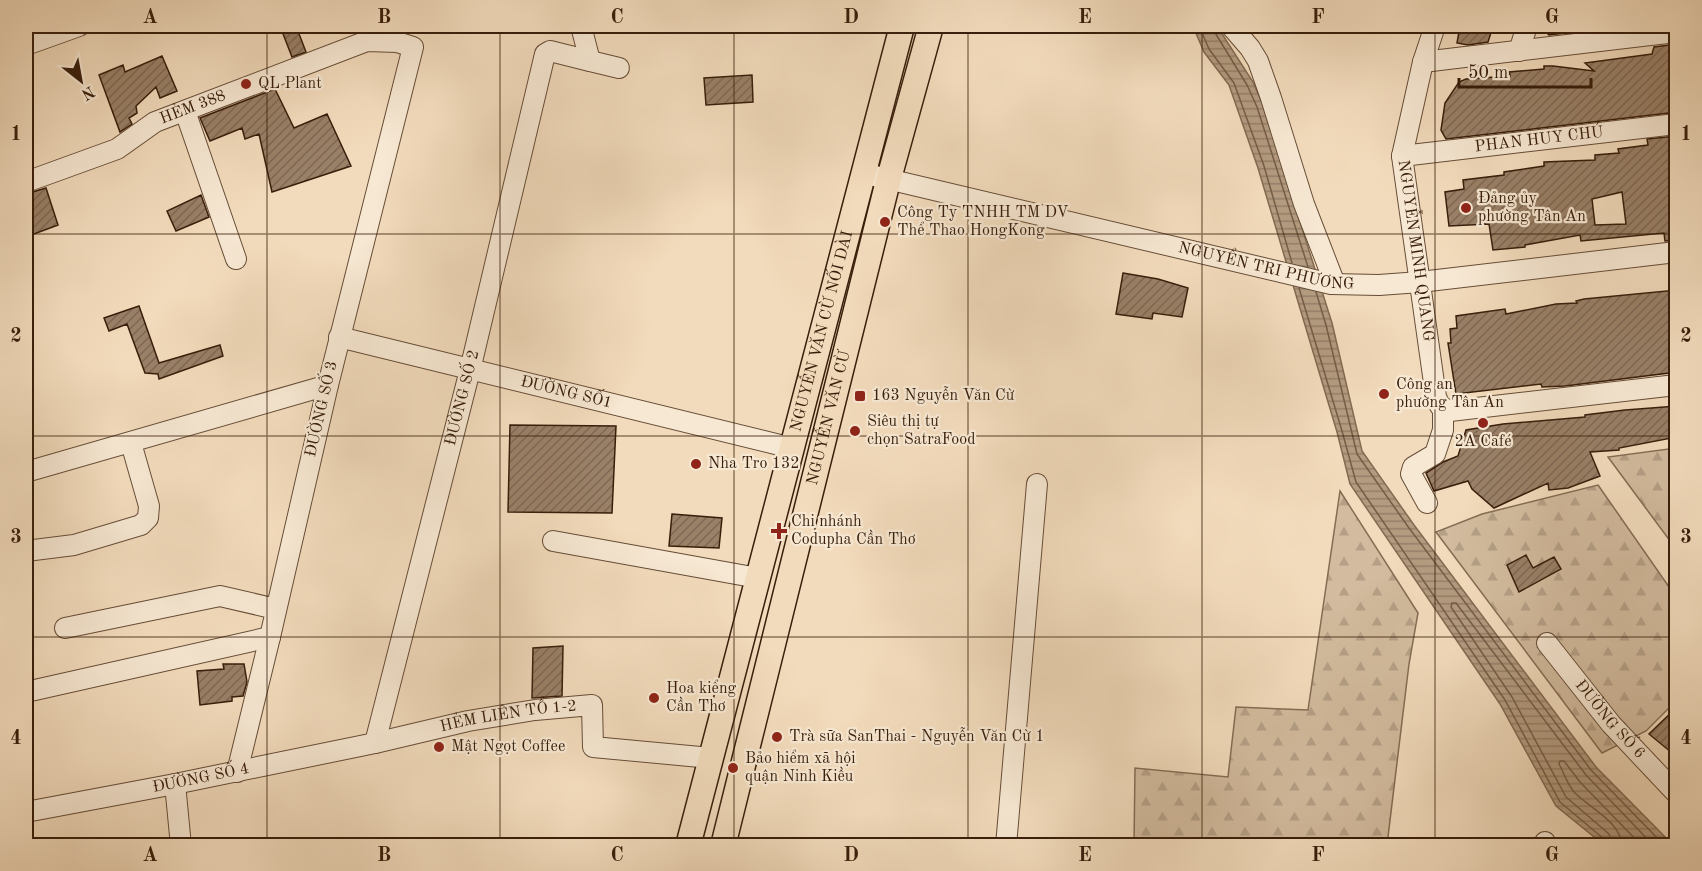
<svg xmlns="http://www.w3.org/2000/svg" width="1702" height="871" font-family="'Old Standard TT',serif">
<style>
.forest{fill:url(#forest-firs);stroke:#856c54;stroke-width:1.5}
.water{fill:url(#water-rules);stroke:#826951;stroke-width:1.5}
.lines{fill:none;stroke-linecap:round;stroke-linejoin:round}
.shore{stroke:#765c46;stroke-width:1.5}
.building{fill:url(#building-hatch);stroke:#381e0b;stroke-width:1.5;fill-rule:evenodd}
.minor-casing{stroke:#664d37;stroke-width:22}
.major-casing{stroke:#381e0b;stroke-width:27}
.minor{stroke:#f7e8d3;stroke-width:20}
.major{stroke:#f2dbbc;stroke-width:24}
.grid{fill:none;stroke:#381e0b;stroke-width:1.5;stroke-opacity:0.55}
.poi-dot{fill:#8f2418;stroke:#f7e8d3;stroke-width:2}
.labels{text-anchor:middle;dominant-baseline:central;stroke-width:4.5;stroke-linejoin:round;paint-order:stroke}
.poi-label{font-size:16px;fill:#381e0b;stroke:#f7e8d3;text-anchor:start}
.street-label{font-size:16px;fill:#381e0b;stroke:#f7e8d3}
.neatline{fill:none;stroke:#381e0b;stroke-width:2}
.grid-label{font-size:20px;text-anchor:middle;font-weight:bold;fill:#381e0b}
</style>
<defs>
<pattern id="forest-firs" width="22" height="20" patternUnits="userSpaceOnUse" patternTransform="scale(1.5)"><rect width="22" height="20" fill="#d2bb9e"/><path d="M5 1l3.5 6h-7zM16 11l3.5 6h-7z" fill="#b5a087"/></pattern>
<pattern id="water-rules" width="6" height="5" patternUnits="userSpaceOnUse" patternTransform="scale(1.5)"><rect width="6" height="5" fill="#b39b80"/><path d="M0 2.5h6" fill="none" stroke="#937e67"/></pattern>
<pattern id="building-hatch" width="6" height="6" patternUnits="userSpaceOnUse" patternTransform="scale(1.5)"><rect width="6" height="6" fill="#998067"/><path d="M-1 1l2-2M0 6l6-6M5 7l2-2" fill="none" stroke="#7e6853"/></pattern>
</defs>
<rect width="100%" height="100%" fill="#f2dbbc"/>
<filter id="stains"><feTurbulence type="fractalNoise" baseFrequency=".00333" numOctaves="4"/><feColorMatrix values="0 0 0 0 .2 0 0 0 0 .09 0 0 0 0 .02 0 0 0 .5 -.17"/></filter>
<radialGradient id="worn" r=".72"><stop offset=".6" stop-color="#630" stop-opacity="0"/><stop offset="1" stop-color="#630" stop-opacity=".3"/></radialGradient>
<path class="forest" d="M1676,448V549L1608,457Z
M1598,485L1676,597V701L1646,731L1602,753L1436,532L1482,514Z
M1340,491L1418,613L1409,664L1387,845H1134L1135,768L1228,777L1236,707L1308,710Z"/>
<path class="water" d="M1193,26H1217L1253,82L1263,105L1332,323L1362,451L1414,525L1596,767L1673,845H1604L1556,806L1500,704L1350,484L1337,432L1258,168L1229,85L1204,52Z"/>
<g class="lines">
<path class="shore" d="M1199,26L1209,49L1234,83L1264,166L1292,263
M1213,26L1214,31L1247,85L1257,107L1308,267
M1299,288L1342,431L1356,482L1505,700L1560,802L1604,839L1606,846
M1316,292L1326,325L1357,454L1409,528L1591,770L1665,846
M1613,846L1609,834L1566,797L1512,697L1451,607L1452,603H1456L1586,775L1654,846
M1622,846C1621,822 1591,809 1575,793C1568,786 1564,773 1559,764L1560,761H1564L1580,782L1642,846"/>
</g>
<path class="building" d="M280,26H296L306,52L292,57Z
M1460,26H1493L1488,42L1468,45L1457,43Z
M1539,26H1606L1607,28L1549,35Z
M1677,44V112L1446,139L1441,130L1445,103L1459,82L1466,79L1510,76L1509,72L1544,69V66H1553L1594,71L1585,63L1652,54L1654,47Z
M162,56L177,91L160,98L156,87L136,106L137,113L129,118L132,124L120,132L99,75L123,65L125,72Z
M752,75L753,102L706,105L704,78Z
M275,89L294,128L327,114L351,166L272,192L259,134L245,139L242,128L210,141L200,118Z
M1677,136V240L1665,241L1664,233L1581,241L1580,235L1525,245V247L1493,250L1489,224L1449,226L1445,192L1464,189L1463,180L1504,175V172L1544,166V162L1595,160V155L1619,153L1618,149L1648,145L1647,139ZM1622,192L1626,224L1595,225L1592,199Z
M46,188L58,225L26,237V194Z
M201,195L209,217L176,231L167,211Z
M1123,273L1158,279L1188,288L1182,317L1153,313L1152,319L1116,314Z
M1677,290V372L1565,386L1542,387L1541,384L1456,394L1448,343H1451L1450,329L1457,328L1456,316L1505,309L1506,314L1556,304L1577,303L1576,301L1584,299Z
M139,306L159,363L220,345L223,356L159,379L158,374L145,373L127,324L109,331L104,318Z
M1677,406V437L1619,448V450L1590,452L1600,476L1568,488L1549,490L1548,483L1494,508L1472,489L1468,481L1434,491L1426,473L1443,462L1458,456L1466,430L1503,424L1585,417V415L1625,410Z
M510,425L616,426L612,513L508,512Z
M672,514L722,518L719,548L669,546Z
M1526,555L1533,568L1554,557L1561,569L1519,592L1507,565Z
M563,646L562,696L532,698L533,648Z
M223,664H244L247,682L243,696L232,697V701L200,705L197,671L224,669Z
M1677,707V757L1649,734Z"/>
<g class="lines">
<defs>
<g id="minor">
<path d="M1231,26L1250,48L1258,61L1271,98L1304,204L1335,284"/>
<path id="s1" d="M1435,26L1423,62L1402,156L1436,397L1440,406L1450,411L1676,385"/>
<path d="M26,45L79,26"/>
<path d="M1519,51L1527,26"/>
<path d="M590,61L619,68"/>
<path d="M1423,62L1676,32"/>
<path d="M185,111L236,259"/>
<path id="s2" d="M1402,156L1676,124"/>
<path id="s3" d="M875,176L1331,284L1379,285L1420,282L1676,252"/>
<path id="s4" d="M26,182L117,149L155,122L367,41L397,42L413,47L328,385L270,637L237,772"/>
<path id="s5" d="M339,337L792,448"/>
<path d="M26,472L328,385"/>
<path d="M1427,503L1411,474L1413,467L1435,454L1443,430V408"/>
<path d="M553,541L758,578"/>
<path d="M26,551L74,545L141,525L148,518L149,506L131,443"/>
<path d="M65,628L220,596L276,609"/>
<path id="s6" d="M1547,643L1611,724L1676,793"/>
<path d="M26,692L270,637"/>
<path id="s7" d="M375,743L470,370L545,54L550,51L590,61L581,26"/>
<path d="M175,784L181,846"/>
<path id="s8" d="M26,812L175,784L375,743L468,721L535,710L592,705L593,747L711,758"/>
<path d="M1006,846L1037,484"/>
<path d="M1545,846V842"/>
</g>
<g id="major">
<path id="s9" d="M688,846L902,26"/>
<path id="s10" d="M723,846L886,189L931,26"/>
</g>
</defs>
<use href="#minor" class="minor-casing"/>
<use href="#major" class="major-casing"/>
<use href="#minor" class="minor"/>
<use href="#major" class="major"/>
</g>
<path class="grid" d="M267,26V846M500,26V846M734,26V846M968,26V846M1202,26V846M1435,26V846M26,234H1676M26,436H1676M26,637H1676"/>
<g class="poi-dot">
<circle cx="246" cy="84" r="6"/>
<circle cx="1466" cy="208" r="6"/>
<circle cx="885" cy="222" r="6"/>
<circle cx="1384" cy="394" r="6"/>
<rect x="854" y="390" width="12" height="12" rx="3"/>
<circle cx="1483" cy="423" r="6"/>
<circle cx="855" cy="431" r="6"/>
<circle cx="696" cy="464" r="6"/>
<path d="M776 522h6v6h6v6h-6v6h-6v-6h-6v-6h6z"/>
<circle cx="654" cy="698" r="6"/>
<circle cx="777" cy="737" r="6"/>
<circle cx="439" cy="747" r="6"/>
<circle cx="733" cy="768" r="6"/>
</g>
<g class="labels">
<g class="poi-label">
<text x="258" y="84">QL Plant</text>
<text x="1478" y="199">Đảng ủy<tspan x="1478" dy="18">phường Tân An</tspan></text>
<text x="897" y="213">Công Ty TNHH TM DV<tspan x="897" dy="18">Thể Thao HongKong</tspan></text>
<text x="1396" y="385">Công an<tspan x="1396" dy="18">phường Tân An</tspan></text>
<text x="872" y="396">163 Nguyễn Văn Cừ</text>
<text x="867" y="422">Siêu thị tự<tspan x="867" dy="18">chọn SatraFood</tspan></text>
<text x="1483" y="442" text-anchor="middle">2A Café</text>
<text x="708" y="464">Nha Tro 132</text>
<text x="791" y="522">Chi nhánh<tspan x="791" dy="18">Codupha Cần Thơ</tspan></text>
<text x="666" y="689">Hoa kiểng<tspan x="666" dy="18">Cần Thơ</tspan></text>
<text x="789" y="737">Trà sữa SanThai - Nguyễn Văn Cừ 1</text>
<text x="451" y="747">Mật Ngọt Coffee</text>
<text x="745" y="759">Bảo hiểm xã hội<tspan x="745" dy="18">quận Ninh Kiều</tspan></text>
</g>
<g class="street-label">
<text stroke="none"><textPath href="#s4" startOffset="184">HẺM 388</textPath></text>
<text stroke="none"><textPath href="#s2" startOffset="138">PHAN HUY CHÚ</textPath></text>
<text stroke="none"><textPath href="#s1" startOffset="230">NGUYỄN MINH QUANG</textPath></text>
<text stroke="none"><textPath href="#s3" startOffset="402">NGUYỂN TRI PHƯƠNG</textPath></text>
<text stroke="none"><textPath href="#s9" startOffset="532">NGUYỄN VĂN CỪ NỐI DÀI</textPath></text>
<text stroke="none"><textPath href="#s5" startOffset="234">ĐƯỜNG SỐ1</textPath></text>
<text stroke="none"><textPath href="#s7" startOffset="356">ĐƯỜNG SỐ 2</textPath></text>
<text transform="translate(322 409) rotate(-77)">ĐƯỜNG SỐ 3</text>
<text stroke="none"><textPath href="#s10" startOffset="441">NGUYỄN VĂN CỪ</textPath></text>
<text stroke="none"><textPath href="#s8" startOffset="492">HẺM LIÊN TỔ 1-2</textPath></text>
<text stroke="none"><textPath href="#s6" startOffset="99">ĐƯỜNG SỐ 6</textPath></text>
<text stroke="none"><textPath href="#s8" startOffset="178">ĐƯỜNG SỐ 4</textPath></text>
</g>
</g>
<rect width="1702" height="871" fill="none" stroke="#f2dbbc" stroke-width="66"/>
<g transform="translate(81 81) rotate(149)" stroke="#f7e8d3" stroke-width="4.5" paint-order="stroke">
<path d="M0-4.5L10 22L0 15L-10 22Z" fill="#381e0b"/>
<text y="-9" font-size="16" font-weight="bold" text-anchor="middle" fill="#381e0b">N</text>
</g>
<path d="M1459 78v9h132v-9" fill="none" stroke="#381e0b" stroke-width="3"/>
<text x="1468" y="78" font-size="18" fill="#381e0b" stroke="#f7e8d3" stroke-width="4.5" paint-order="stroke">50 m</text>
<rect x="33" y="33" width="1636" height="805" class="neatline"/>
<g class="grid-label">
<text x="150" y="23">A</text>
<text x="384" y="23">B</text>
<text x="617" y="23">C</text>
<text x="851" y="23">D</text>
<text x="1085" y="23">E</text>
<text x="1318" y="23">F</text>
<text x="1552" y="23">G</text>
<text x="16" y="140">1</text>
<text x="1686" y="140">1</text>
<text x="16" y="342">2</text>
<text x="1686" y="342">2</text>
<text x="16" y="543">3</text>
<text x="1686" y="543">3</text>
<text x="16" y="744">4</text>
<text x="1686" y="744">4</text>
<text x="150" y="861">A</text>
<text x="384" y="861">B</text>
<text x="617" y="861">C</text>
<text x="851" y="861">D</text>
<text x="1085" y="861">E</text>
<text x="1318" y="861">F</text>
<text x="1552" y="861">G</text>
</g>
<rect width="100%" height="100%" filter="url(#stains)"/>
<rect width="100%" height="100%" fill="url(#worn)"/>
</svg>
